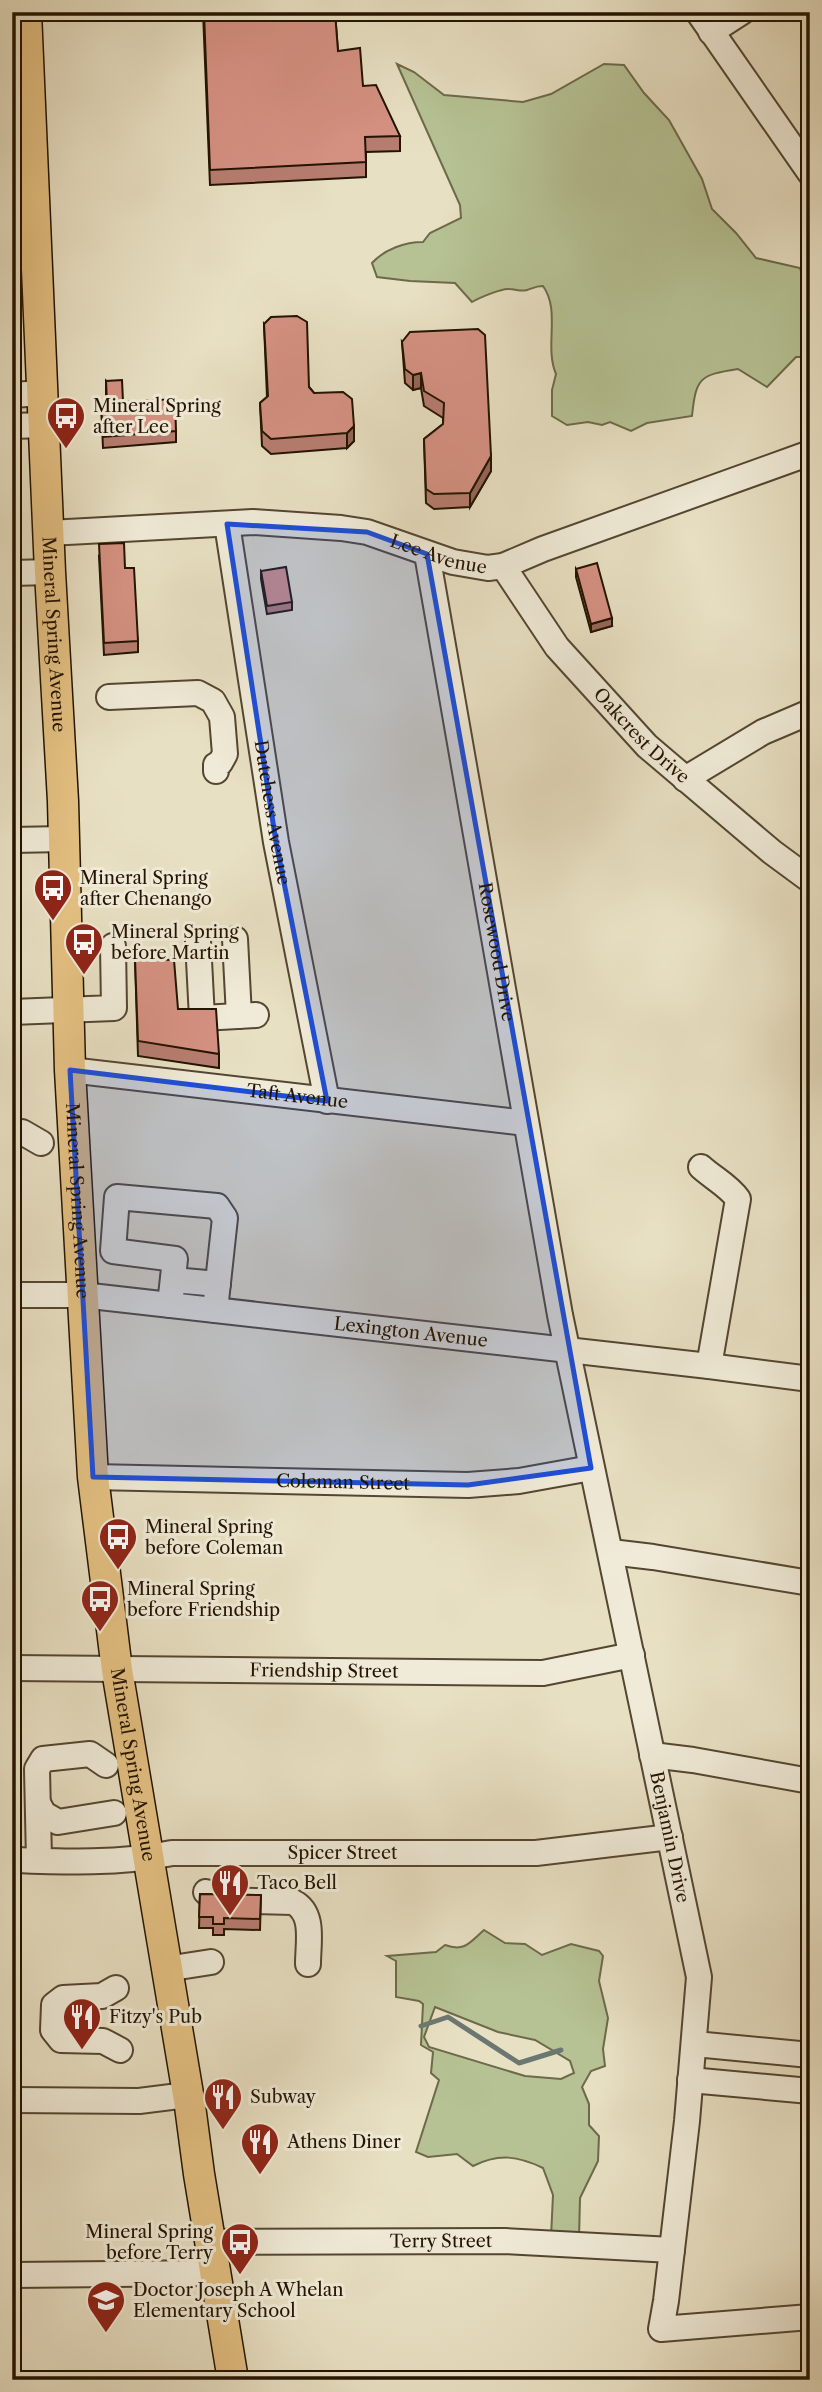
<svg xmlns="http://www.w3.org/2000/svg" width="822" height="2392" font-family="'Libre Caslon Text',serif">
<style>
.green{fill:#b6c294;stroke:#6c6a4a;stroke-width:2;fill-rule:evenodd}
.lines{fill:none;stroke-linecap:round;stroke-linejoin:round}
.stream{stroke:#6b7871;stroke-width:5}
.minor-casing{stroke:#544631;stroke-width:28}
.major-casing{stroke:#231300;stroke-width:33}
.minor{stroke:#f0ebd8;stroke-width:24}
.major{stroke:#e4c082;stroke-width:30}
.wall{fill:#b77d70;stroke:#231300;stroke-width:2}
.shaded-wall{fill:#95665b;stroke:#231300;stroke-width:2}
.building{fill:#d59182;stroke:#231300;stroke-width:2}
.marked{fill:#1d4ed8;fill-opacity:0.2;stroke:#1d4ed8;stroke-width:5;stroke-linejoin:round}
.labels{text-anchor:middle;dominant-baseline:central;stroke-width:6;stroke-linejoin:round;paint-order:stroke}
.poi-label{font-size:18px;fill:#231300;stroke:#f0ebd8;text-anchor:start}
.street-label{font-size:18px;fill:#231300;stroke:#f0ebd8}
</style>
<rect width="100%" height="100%" fill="#e8e0c3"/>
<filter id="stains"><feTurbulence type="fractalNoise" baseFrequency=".00286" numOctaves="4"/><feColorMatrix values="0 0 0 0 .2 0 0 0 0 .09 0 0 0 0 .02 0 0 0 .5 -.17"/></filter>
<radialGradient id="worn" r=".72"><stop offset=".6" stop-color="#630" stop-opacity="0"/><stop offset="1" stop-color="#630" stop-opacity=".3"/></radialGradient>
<path class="green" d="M397,64L414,72L444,95L523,102L551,94L604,64L624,65L644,93L669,120L702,179L712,209L736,233L756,258L800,268L810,300V357H796L767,387L738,369C700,375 696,377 692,416L647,423L631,431L610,422L602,425L588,422L567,425L552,416V390L556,374C544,346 561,311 543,286C536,286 533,288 527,290C521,292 516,289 509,289C502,288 479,298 472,302L455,283L410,281L377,277L372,263C385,249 405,242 423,242L430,233L461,218L460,205Z
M484,1930L505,1943L525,1944L542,1955L571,1944L599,1951L603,1956L599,1981L608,2018L603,2049L605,2066L591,2071L582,2087L589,2104V2125L599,2136L598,2161L580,2198L579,2239L551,2237L553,2195L543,2168C518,2156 499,2153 473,2166L457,2154L428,2157L416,2152L439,2080L431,2073L433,2052L421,2045L423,2004L419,2001L396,1997V1961L387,1956L436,1952L445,1945C465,1952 469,1943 484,1930ZM435,2007L498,2032L535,2040L570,2061L574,2073L561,2079L525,2076L429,2047L424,2037Z"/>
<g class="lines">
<path class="stream" d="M421,2026L448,2017L519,2063L561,2050"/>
<defs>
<g id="minor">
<path d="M698,12L810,173"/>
<path d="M711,32L742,12"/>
<path d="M12,395L43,393"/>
<path d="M12,426L44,425"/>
<path id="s1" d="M227,524L276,842L327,1101"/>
<path id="s2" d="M49,533L253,522L341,528L367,532L453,562L488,568L503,566L543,549L810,453"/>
<path id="s3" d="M427,554L560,1315L699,1977L687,2121L666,2301L661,2329L810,2317"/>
<path id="s4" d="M503,566L557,647L647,746L772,852L810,880"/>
<path d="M12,573L50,572"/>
<path d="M109,697L198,693L213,701L222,717L225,754L220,763L216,765V771"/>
<path d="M685,779L763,732L810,712"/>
<path d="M12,840L64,839"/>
<path d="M235,939L239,1016"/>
<path d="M198,941L202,1018L256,1015"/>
<path d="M12,1012L114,1008L113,946"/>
<path id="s5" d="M70,1070L526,1123"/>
<path d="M22,1132L41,1143"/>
<path d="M701,1167C713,1178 729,1186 738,1199L709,1366"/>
<path d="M173,1280L218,1284"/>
<path id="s6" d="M12,1295H82L709,1366L810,1379"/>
<path d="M170,1305L175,1259L113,1251L117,1197L217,1206L225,1218L215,1310"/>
<path id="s7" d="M93,1477L468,1485L519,1481L591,1468"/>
<path d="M611,1552L653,1557L810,1583"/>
<path id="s8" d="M12,1668L543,1673L632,1655"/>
<path d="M652,1755L693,1760L810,1781"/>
<path d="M39,1805L44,1814L58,1822L114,1813"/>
<path id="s9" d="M12,1860C66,1862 119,1864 172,1853H536L670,1837"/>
<path d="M39,1860L37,1769L43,1759L90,1754L106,1765"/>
<path d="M206,1892L216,1900L293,1902C315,1913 308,1942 308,1964"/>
<path d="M166,1969L211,1962"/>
<path d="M116,1988L102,1996L63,1998L54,2005L53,2030L61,2040L103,2041L120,2050"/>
<path d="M695,2044L810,2055"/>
<path d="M690,2080L810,2091"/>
<path d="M12,2100L139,2101L187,2095"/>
<path id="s10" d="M210,2242L505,2241L672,2250"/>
<path d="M12,2275L216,2273"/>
</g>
<g id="major">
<path id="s11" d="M26,12L50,572L63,801L70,1070L93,1477L117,1670L190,2106L199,2174L233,2380"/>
</g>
</defs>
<use href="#minor" class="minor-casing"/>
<use href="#major" class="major-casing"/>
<use href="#minor" class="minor"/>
<use href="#major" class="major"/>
</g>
<path class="wall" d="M203,12H335L338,51L400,136V151L366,152V177L210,185Z
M264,324L309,387L354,441L347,448L271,454L262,446L260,403L267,397Z
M402,342L491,471L470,507L434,509L426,503L424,439L443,424V418L424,406L421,388L413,390L405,383Z
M106,381L123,402L176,431V442L103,448L101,403H106Z
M99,556L125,568L138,641V652L104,655Z
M576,569L612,626L591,632L576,577Z
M261,571L292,602V610L267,614L261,579Z
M135,959L178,1009L219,1054V1068L138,1056Z
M200,1894L261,1895L260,1930L224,1929V1935H213V1928H199Z"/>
<path class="shaded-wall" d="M421,373V388L413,390V375Z
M354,426V441L347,448V433Z
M491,456V471L470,507V493Z
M612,618V626L591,632V624Z"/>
<path class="building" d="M204,12H335L338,51L360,48L363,86L376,85L400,136L365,137L366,162L210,170Z
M297,316L307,322L309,387L314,393L343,392L352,399L354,426L347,433L271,439L262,431L260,403L268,396L264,324L271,317Z
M478,329L485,335L491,456L470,493L434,494L426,489L424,439L443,424L444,403L424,391L421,373L413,375L405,369L402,342L410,332Z
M122,380L123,402L175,399L176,431L103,437L101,403H107L106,381Z
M124,543L125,568H134L138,641L104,643L99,544Z
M597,563L612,618L591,624L576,569Z
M286,567L292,602L267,606L261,571Z
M135,959L174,960L178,1009H216L219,1054L138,1041Z
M200,1894L261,1895L260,1919L224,1918V1924H213V1917H199Z"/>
<path class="marked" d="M227,524L367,532L427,554L591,1468L468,1485L93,1477L70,1070L327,1101L276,842Z"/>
<defs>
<symbol id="bus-pin" viewBox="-11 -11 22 30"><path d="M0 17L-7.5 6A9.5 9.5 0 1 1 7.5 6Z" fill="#8f2418" stroke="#f0ebd8"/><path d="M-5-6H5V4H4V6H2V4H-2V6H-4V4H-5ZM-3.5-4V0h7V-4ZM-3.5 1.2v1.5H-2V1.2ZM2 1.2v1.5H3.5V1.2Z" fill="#fff"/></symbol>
<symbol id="restaurant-pin" viewBox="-11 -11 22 30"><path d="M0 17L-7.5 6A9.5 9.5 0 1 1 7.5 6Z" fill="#8f2418" stroke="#f0ebd8"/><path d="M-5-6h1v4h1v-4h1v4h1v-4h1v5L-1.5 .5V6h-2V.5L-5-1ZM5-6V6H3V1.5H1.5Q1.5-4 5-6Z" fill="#fff"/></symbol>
<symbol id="school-pin" viewBox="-11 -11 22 30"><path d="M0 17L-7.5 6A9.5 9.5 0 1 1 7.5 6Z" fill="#8f2418" stroke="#f0ebd8"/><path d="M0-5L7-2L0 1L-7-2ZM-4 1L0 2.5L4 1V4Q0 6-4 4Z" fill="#fff"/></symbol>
</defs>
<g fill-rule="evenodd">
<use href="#bus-pin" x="44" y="394" width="44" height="60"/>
<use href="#bus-pin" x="31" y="866" width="44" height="60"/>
<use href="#bus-pin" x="62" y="920" width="44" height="60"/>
<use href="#bus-pin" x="96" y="1515" width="44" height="60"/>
<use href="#bus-pin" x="78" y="1577" width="44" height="60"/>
<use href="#restaurant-pin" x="208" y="1861" width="44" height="60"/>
<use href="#restaurant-pin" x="60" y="1995" width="44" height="60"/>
<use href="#restaurant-pin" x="201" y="2075" width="44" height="60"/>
<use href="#restaurant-pin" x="238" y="2120" width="44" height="60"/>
<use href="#bus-pin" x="218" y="2220" width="44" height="60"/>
<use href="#school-pin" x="84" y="2278" width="44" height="60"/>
</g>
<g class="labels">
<g class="poi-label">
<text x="93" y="406">Mineral Spring<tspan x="93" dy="21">after Lee</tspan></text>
<text x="80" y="878">Mineral Spring<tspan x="80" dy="21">after Chenango</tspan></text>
<text x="111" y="932">Mineral Spring<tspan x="111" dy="21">before Martin</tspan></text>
<text x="145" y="1527">Mineral Spring<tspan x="145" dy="21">before Coleman</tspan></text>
<text x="127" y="1589">Mineral Spring<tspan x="127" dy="21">before Friendship</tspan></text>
<text x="257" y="1883">Taco Bell</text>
<text x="109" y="2017">Fitzy's Pub</text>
<text x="250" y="2097">Subway</text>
<text x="287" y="2142">Athens Diner</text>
<text x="213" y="2232" text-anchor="end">Mineral Spring<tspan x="213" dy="21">before Terry</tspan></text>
<text x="133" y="2290">Doctor Joseph A Whelan<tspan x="133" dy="21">Elementary School</tspan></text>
</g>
<g class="street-label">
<text stroke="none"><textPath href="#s2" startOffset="394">Lee Avenue</textPath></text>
<text stroke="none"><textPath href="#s11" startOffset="623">Mineral Spring Avenue</textPath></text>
<text stroke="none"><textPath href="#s4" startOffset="220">Oakcrest Drive</textPath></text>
<text stroke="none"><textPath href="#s1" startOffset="292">Dutchess Avenue</textPath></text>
<text stroke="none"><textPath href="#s3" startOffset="404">Rosewood Drive</textPath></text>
<text stroke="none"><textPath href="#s5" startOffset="229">Taft Avenue</textPath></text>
<text stroke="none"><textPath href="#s11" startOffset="1190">Mineral Spring Avenue</textPath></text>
<text stroke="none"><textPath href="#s6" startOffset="401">Lexington Avenue</textPath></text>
<text stroke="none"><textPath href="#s7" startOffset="250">Coleman Street</textPath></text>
<text stroke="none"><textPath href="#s8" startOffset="312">Friendship Street</textPath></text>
<text stroke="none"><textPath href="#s11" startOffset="1757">Mineral Spring Avenue</textPath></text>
<text stroke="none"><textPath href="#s3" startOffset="1306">Benjamin Drive</textPath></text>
<text stroke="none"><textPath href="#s9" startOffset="331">Spicer Street</textPath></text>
<text stroke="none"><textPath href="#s10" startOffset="231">Terry Street</textPath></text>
</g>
</g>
<rect width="822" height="2392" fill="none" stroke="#e8e0c3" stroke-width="42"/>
<rect x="14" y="14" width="794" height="2364" fill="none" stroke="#231300" stroke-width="3.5"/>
<rect x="21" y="21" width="780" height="2350" fill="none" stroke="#231300" stroke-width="2"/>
<rect width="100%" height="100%" filter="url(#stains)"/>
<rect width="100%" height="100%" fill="url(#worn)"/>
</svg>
